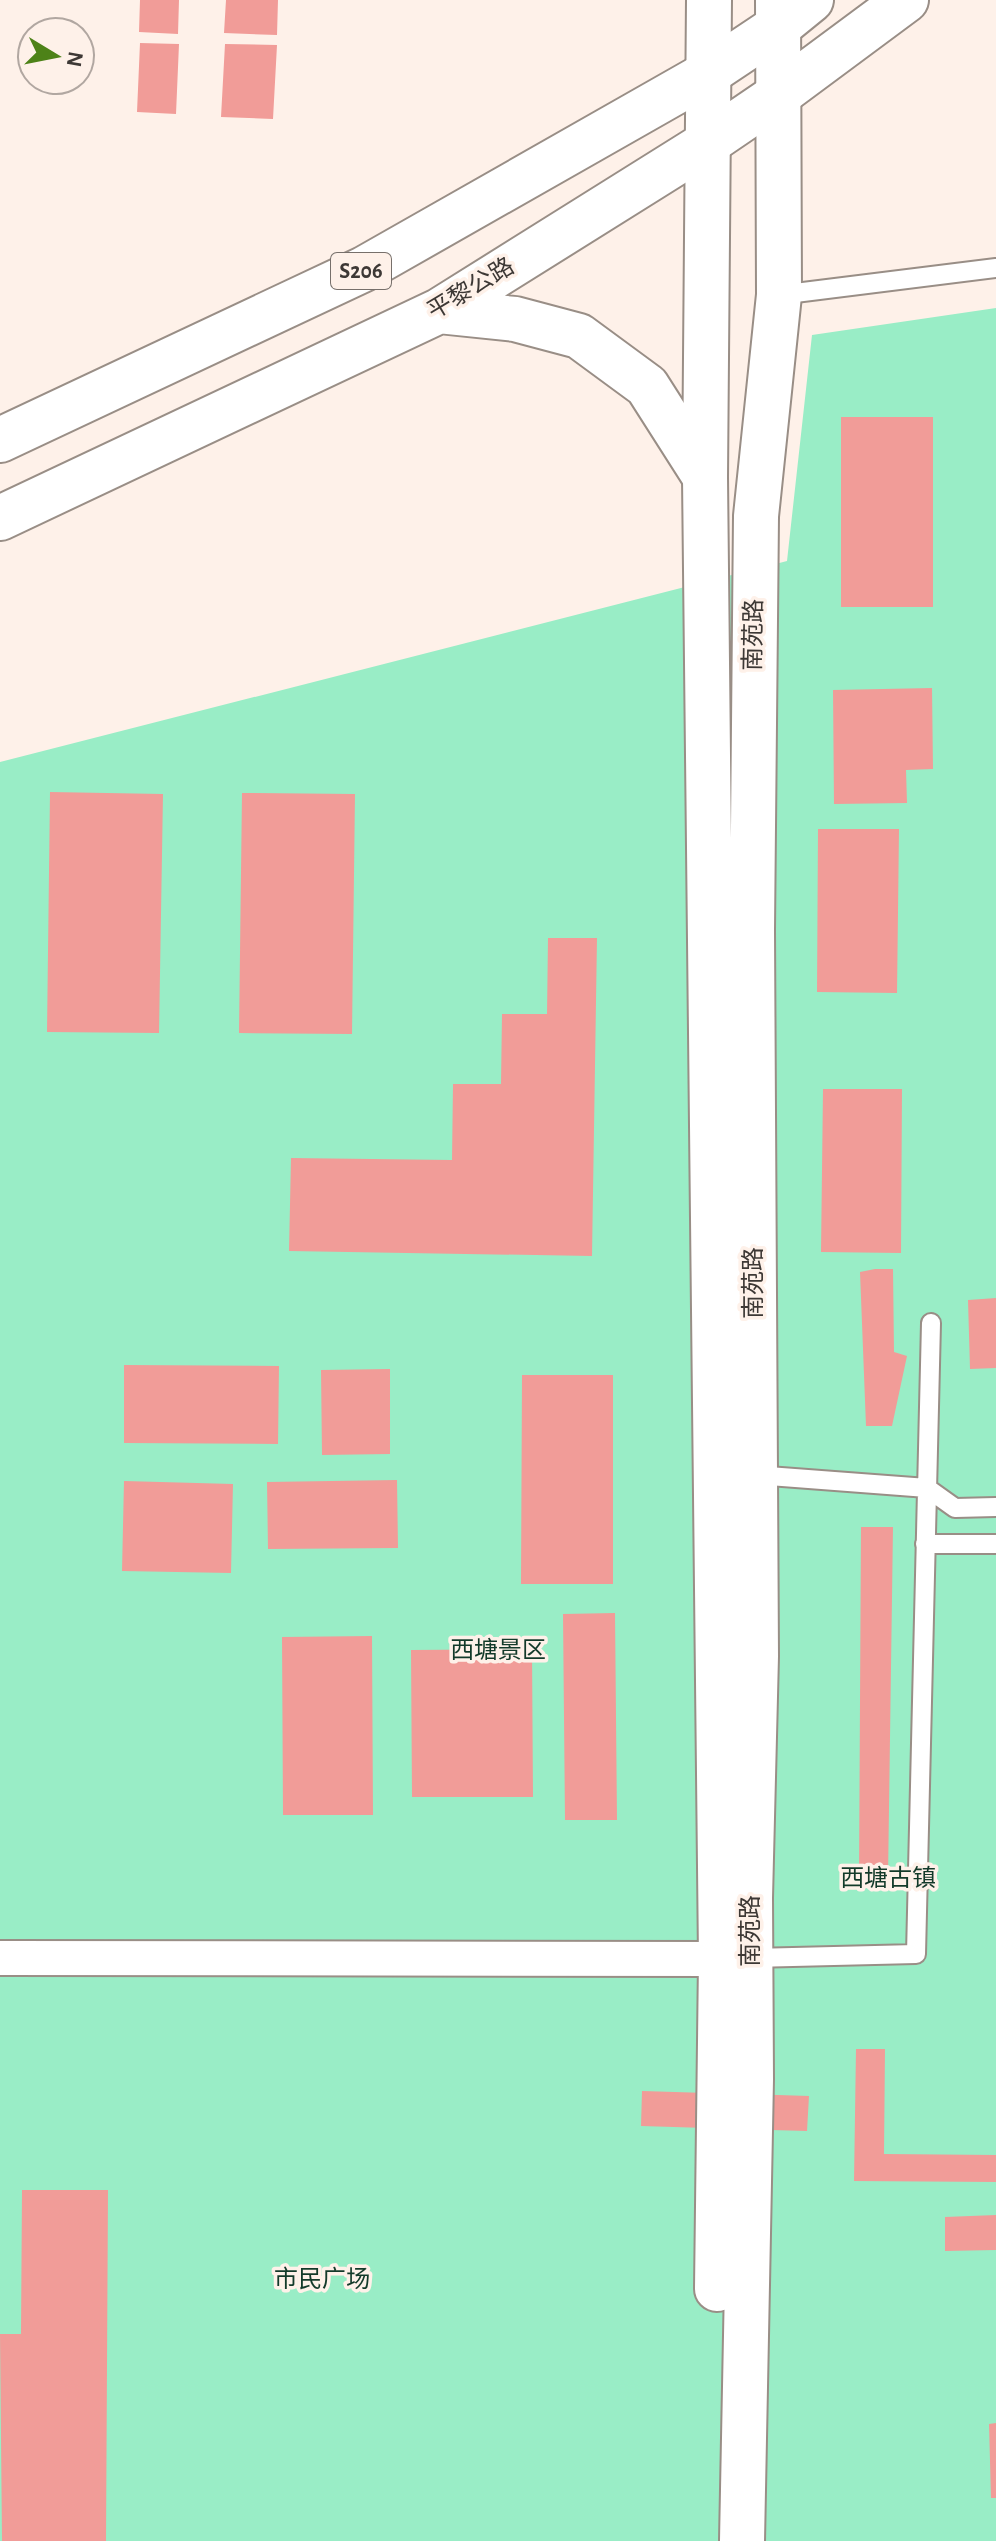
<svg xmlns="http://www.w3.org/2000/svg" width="996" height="2541" font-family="'Alegreya Sans','Noto Sans SC',sans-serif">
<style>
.green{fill:#99edc6}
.building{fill:#f19c98}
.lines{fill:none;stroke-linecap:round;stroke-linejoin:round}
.service-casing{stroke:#998e86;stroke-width:22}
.minor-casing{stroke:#998e86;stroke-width:38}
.secondary-casing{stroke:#998e86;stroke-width:48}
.primary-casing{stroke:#998e86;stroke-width:48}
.service{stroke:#fff;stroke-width:18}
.minor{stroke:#fff;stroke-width:34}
.secondary{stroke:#fff;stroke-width:44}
.primary{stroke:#fff;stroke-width:44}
.labels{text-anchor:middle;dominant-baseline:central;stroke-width:7;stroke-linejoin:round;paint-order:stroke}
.shield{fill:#fef1e9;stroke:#77706b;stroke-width:2}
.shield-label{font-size:22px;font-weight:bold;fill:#3d3835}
.street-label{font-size:24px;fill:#3d3835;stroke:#fef1e9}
.park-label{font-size:24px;fill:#133a2a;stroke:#fef1e9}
</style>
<rect width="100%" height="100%" fill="#fef1e9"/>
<path class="green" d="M996,308V2541H0V762L787,561L812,335Z"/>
<path class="building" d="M140,0H179L178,34L139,32Z
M226,0H278L277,35L224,33Z
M140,43L179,44L176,114L137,112Z
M225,44L277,45L273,119L221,117Z
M841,417H933V607H841Z
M932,688L933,769L906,770L907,803L834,804L833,690Z
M50,792L163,794L159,1033L47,1032Z
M242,793L355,794L352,1034L239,1033Z
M818,829H899L897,993L817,992Z
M548,938H597L592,1256L289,1251L291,1158L452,1160L453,1084H501L502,1014H547Z
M823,1089H902L901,1253L821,1252Z
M875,1269H893L894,1352L907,1356L892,1426H866L860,1272Z
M996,1298V1368L970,1369L968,1300Z
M124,1365L279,1366L278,1444L124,1443Z
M390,1369V1454L322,1455L321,1370Z
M522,1375H613V1584H521Z
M397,1480L398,1548L268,1549L267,1482Z
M124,1481L233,1484L231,1573L122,1571Z
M861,1527H893L888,1878L859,1877Z
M615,1613L617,1820H565L563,1614Z
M372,1636L373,1815H283L282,1637Z
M532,1649L533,1797H412L411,1650Z
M856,2049H885L884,2154L996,2155V2182L854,2181Z
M642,2091L809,2096L807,2131L641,2126Z
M22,2190H108L106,2541H2L0,2334H21Z
M996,2215V2250L945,2251V2217Z
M996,2423V2498H991L989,2424Z"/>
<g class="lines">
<defs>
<path id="service" d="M779,295L996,268
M755,1475L927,1488L955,1508L996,1507
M925,1544H996
M748,1958L916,1954L931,1323"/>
<path id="minor" d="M0,1958L721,1959"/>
<path id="secondary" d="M709,0L705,477L721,1959L717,2289
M742,2541L751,2079L750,1898L756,1656L752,931L756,516L779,295L778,0"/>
<path id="primary" d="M439,311L515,319L579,336L647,386L705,477
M0,440L364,269L707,74L779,26L811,0
M0,518L439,311L709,142L778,95L906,0"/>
</defs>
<use href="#service" class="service-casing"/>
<use href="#minor" class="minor-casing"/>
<use href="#secondary" class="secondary-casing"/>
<use href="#primary" class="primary-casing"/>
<use href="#service" class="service"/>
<use href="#minor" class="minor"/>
<use href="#secondary" class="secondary"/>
<use href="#primary" class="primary"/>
</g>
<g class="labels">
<rect class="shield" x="331" y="253" width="60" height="36" rx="6"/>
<g class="shield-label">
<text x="361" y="271">S206</text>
</g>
<g class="street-label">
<text transform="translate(471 289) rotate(-31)">平黎公路</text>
<text transform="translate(754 635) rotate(-89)">南苑路</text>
<text transform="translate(754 1283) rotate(-90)">南苑路</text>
<text transform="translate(751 1931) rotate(-90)">南苑路</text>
</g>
<g class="park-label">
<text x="498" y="1651">西塘景区</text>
<text x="888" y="1879">西塘古镇</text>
<text x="322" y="2280">市民广场</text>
</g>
</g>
<g transform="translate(56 56) rotate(100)"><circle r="38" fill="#fef1e9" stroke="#b1a7a1" stroke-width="2"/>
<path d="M0-6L14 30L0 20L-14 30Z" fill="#4d8218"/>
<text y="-12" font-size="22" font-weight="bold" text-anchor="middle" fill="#3d3835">N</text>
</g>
</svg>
